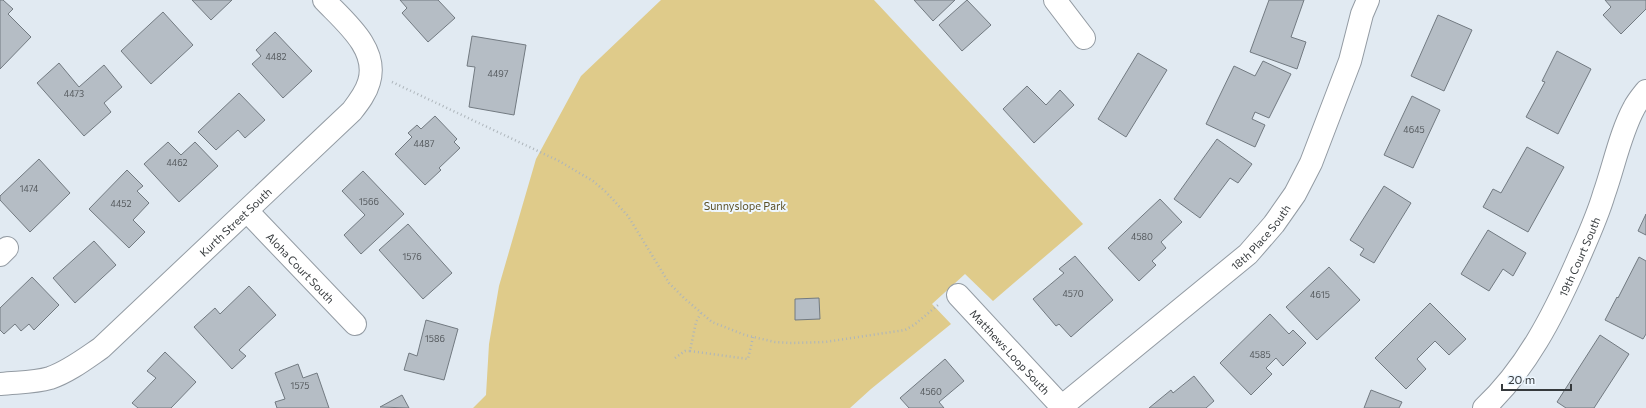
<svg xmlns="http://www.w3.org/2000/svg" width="1646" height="408" font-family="Commissioner,sans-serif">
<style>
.green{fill:#dfcb8a}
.building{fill:#b5bdc5;stroke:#727a81}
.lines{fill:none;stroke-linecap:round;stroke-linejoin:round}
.minor-casing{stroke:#939ba3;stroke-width:24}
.path{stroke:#adb5bb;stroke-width:2.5;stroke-dasharray:1 3;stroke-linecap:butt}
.minor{stroke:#fff;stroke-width:22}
.labels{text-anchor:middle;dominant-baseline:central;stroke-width:4;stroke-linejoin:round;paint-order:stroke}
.number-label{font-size:9px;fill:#565b5f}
.park-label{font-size:11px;fill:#5c5025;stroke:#eef7ff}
.street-label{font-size:11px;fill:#363a3d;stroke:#eef7ff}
</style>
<rect width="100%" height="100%" fill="#e1eaf2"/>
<path class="green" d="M661,0H874L1083,224L993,301L965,274L932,304L951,324L871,389L850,408H473L486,395L489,344L499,286L536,159L581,76Z"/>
<path class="building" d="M0,0H3L13,9L8,14L31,37L0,69Z
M192,0H232L211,20Z
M400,0H438L455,18L428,42L402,13L407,8Z
M914,0H955L933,21Z
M967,0L991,25L962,51L939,25Z
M1269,0H1304L1291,37L1306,42L1297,69L1250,52Z
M1605,0H1646V9L1621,34L1603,15L1611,7Z
M163,12L193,45L151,84L121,51Z
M1438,15L1472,30L1444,91L1411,76Z
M275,32L312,71L283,98L252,64L261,56L256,50Z
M472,36L526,45L514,115L469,107L475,67L467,66Z
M1557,51L1591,69L1558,134L1526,117L1545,82L1542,81Z
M1138,53L1167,70L1126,137L1098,119Z
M1263,61L1291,74L1269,118L1255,112L1252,119L1265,125L1255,147L1206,124L1234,66L1255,76Z
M59,63L79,87L104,65L122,87L104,103L111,112L84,136L37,83Z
M1027,86L1046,105L1060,90L1074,105L1034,143L1003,109Z
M239,93L265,120L245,138L238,130L216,150L198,132Z
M1412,96L1440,110L1413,168L1384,155Z
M435,116L457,139L454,142L460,148L439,168L441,170L425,185L395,154L412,137L408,133L417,125L421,129Z
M1217,139L1252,164L1238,183L1230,178L1200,218L1174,199Z
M168,142L181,155L195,142L218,166L179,202L144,164Z
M1527,147L1564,167L1528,232L1483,207L1493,189L1501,193Z
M39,159L70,193L30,232L0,200V196Z
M127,170L143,186L137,191L149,203L133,220L145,232L129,248L89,209Z
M363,171L404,214L361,254L344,235L365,215L342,191Z
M1384,186L1411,203L1374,263L1360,255L1364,249L1350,240Z
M1160,199L1182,222L1161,242L1166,248L1152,261L1156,265L1139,281L1108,248Z
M1646,214V235L1638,231Z
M408,224L452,273L423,299L379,250Z
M1488,230L1526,253L1513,276L1503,269L1489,291L1461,274Z
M94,241L116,265L75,303L53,278Z
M1075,256L1113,300L1071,337L1059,324L1056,326L1033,299L1064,273L1059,269Z
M1639,257L1646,261V334L1643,339L1605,320L1617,297L1618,298Z
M1329,267L1360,300L1317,340L1286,307Z
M32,277L59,305L34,330L29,324L21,331L15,324L4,334L0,330V308Z
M249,286L276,315L239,350L246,356L232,369L194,327L215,308L220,314Z
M819,298L820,319L795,320V299Z
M1430,303L1466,339L1449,355L1435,341L1417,359L1426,369L1406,389L1375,358Z
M1270,314L1289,334L1293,330L1306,343L1283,366L1276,358L1266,368L1272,374L1251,395L1220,363Z
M426,320L458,329L444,380L404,370L409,353L417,356Z
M1600,335L1629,354L1594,408H1566L1557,402Z
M165,352L196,382L171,408H138L132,403L156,378L147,371Z
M945,359L964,381L939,402L944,408H909L900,398Z
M298,364L303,378L317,373L329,408H277L275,402L285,399L275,373Z
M1194,376L1214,401L1206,408H1149L1171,390L1173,393Z
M1371,390L1402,402L1399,408H1364Z
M402,395L409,408L380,407Z"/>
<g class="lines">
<defs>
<g id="minor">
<path d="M1055,0L1084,38"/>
<path id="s1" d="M247,211L355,324"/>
<path d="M0,255L7,248"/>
<path id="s2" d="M958,295L1063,408"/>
<path id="s3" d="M0,384C17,382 33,383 50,378C68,372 85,359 101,348L352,111C359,102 366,93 369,82C379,49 345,22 324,0"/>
<path id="s4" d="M1060,408L1248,254L1274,224L1295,194L1311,163L1350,61L1362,14L1368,0"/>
<path id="s5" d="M1484,408C1526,369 1553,316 1576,264C1586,241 1597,218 1604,194C1614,166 1620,134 1634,108C1637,102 1642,96 1646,91"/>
</g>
</defs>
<use href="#minor" class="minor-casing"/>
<path class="path" d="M392,82L559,161L593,181L606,192L628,216L669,283L684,298L712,322L745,335L775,342L790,343L825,342L905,330L914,325L938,305
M690,351L748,359L753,337
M675,358L685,351H690L696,322L701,313"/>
<use href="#minor" class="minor"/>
</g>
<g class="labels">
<g class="number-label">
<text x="276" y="56">4482</text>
<text x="498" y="73">4497</text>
<text x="74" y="93">4473</text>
<text x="1414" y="129">4645</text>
<text x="424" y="143">4487</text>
<text x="177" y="162">4462</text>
<text x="29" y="188">1474</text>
<text x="369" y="201">1566</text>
<text x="121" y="203">4452</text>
<text x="1142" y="236">4580</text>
<text x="412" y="256">1576</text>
<text x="1073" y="293">4570</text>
<text x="1320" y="294">4615</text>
<text x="435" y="338">1586</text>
<text x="1260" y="354">4585</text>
<text x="300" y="385">1575</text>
<text x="931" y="391">4560</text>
</g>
<g class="park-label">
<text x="745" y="205">Sunnyslope Park</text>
</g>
<g class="street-label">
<text stroke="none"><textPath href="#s3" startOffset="294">Kurth Street South</textPath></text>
<text stroke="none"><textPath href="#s4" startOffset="264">18th Place South</textPath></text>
<text stroke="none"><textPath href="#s5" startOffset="180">19th Court South</textPath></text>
<text stroke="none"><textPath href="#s1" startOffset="78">Aloha Court South</textPath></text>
<text stroke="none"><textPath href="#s2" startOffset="77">Matthews Loop South</textPath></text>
</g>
</g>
<path d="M1502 384v6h69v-6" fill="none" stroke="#363a3d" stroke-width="2"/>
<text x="1508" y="384" font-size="12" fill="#363a3d" stroke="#eef7ff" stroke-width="3" paint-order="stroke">20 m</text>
</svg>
